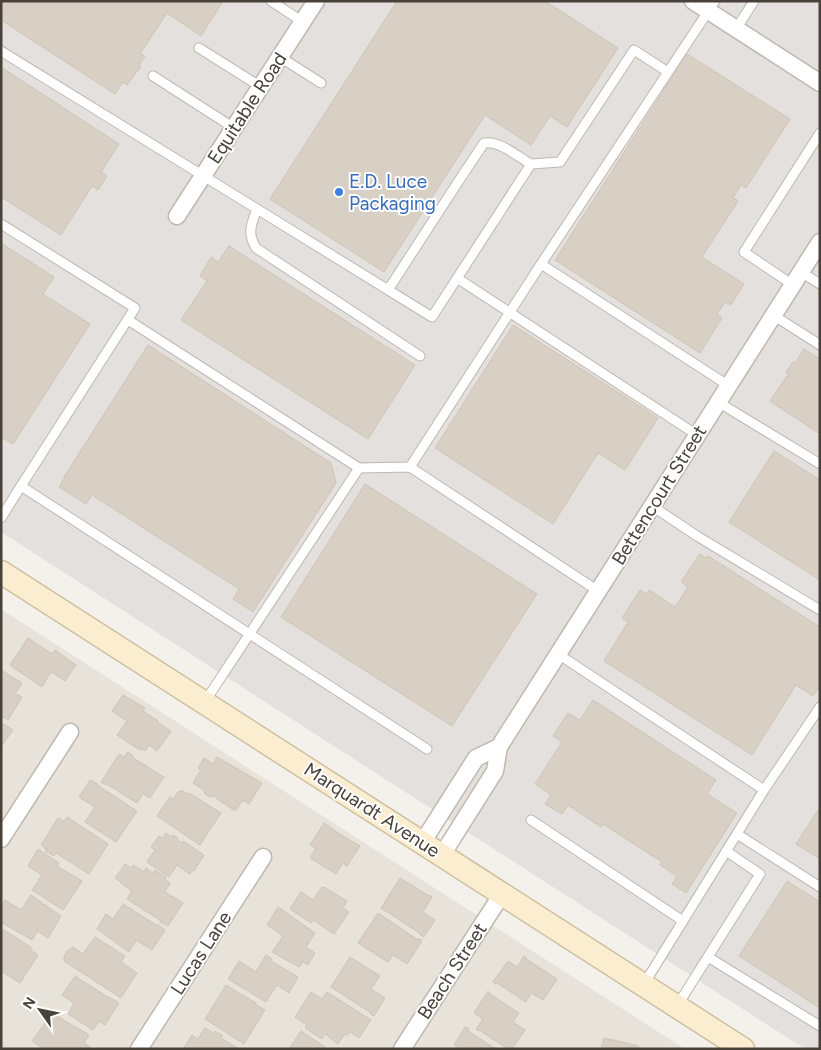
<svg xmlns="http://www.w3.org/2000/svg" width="821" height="1050" font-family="Figtree,sans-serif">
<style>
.residential{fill:#e8e3da}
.industrial{fill:#e4e0dd}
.building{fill:#d8cfc5;stroke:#cfc4b6}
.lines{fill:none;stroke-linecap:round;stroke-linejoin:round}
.service-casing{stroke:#bfb8af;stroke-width:11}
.minor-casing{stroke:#bfb8af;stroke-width:19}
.secondary-casing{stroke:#cfc09f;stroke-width:25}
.service{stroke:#fff;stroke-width:9}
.minor{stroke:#fff;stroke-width:16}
.secondary{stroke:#faedd0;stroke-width:22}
.shop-dot{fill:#3f7fe0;stroke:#fff;stroke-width:2}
.labels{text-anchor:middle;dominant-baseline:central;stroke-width:4;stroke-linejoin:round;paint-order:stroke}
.street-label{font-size:19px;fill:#48423a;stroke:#fff}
.shop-label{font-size:19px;fill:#366cbe;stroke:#fff;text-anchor:start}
</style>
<rect width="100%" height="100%" fill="#f4f1ec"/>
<path class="residential" d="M1,609L685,1049H1Z"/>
<path class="industrial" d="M1,1H820V1049H805L1,532Z"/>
<path class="building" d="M1,1H223L201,36L167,13L140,54L145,56L139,65L141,66L127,85L123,82L115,94L1,20Z
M397,1H545L618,48L567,127L550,116L531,145L485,115L384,272L270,199Z
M687,54L790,119L746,188L741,185L733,198L738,201L702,257L744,284L731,305L725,302L717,314L722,318L700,353L555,260Z
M1,67L119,144L101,172L107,176L98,190L92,186L61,235L1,197Z
M1,243L54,277L43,294L90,324L13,444L1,437Z
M229,246L415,365L368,439L181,320L207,281L200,276L211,257L218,262Z
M513,325L658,418L625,470L598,453L553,524L435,448Z
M148,345L331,463L336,483L253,612L233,599L239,589L92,495L86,504L59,487L65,477H64Z
M804,349L820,359V434L770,401L789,373L786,372L793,362L795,363Z
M774,451L820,480V580L729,522Z
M365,484L537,594L452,726L281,617Z
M700,554L706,558L708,556L820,627V686L813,696L796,685L752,755L604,661L628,622L622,618L640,590L647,594L649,590L675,607L688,587L681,582Z
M28,638L52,654L55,650L76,665L65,681L51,672L42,687L10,665Z
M1,670L22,683L15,694L16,695L17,694L22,697L8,720L1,716Z
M123,695L145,708L143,711L158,721L157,722L171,731L157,751L149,745L145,751L141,748L140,750L117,735L127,721L112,711Z
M593,700L716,780L707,794L737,813L686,893L672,884L677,876L660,865L662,862L603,824L601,827L568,805L562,814L545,804L551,795L535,784L562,742L553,736L568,713L580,720Z
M1,724L3,725L4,724L13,730L1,747Z
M128,752L133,756L132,757L164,777L150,798L143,794L137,803L107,784L106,785L101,782L119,754L124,757Z
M217,757L262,783L249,804L242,800V802L235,811L213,796L210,797L205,794L204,790L193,783L201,769L198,768L204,758L213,764Z
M90,780L98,784L97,785L137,811L116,842L85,822L95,807L79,797Z
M181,790L188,794L189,793L221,813L200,845L157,816L170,797L173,799L179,791L180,792Z
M820,807V859L796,844Z
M67,817L108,844L89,874L56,853L54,856L45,851L47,848L46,849L41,845L58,818L64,821Z
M324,823L333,829V830L360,846L347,866L343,863L336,874L310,858L316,848L310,845Z
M166,833L172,837L173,835L178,838L177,840L182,843L183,841L204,855L194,871L192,870L190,874L177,865L169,877L147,862L155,850L151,847L159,836L163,838Z
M38,849L59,863L57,866L82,881L63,910L32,890L42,875L28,866Z
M125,864L131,868L133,865L144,872L146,868L153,873L155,870L166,877L165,879L170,883L165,892L183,903L168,926L160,922L161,921L127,899L132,891L121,883V882L115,878Z
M400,878L429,896L430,895L432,897L423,912L435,920L424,937L420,935L421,934L381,908Z
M787,881L820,902V1008L739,956Z
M322,887L324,888V887L347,901L343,908L349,912L334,934L313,920L311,923L290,909L301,892L313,900Z
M31,895L61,916L48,938L38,931L32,940L1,922V906L5,900L21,910Z
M123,904L156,925L157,924L165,930L152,950L136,940L129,952L97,929L106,914L113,919Z
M278,907L315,933L306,947L315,953L308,965L303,962L299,967L272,952L283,936L267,925Z
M378,913L418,940L419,938L422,941L407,964L393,955L388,962L358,943Z
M1,928L32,948L30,950L38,955L20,983L1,971Z
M95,937L125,956L121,962L137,973L121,998L64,961V957L67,951L73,947L83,954Z
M266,955L272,959L271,961L298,977L289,993L277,985L266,1002L228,979L239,961L256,972Z
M524,956L527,958L526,959L557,979L543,1000L531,993L526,1002L497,983L496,984L493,982L508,961L517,967Z
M350,957L380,976L371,989L385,998L374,1016L370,1014L371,1013L331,987Z
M75,976L109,998V997L119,1003L105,1025L99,1021L93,1030L68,1014L74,1003L62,995Z
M226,985L256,1003L255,1004L265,1010L244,1044L205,1019Z
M488,991L490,993V994L519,1013L513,1022L525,1030L512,1049H508L479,1030L478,1031L476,1029L483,1019L474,1013Z
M311,992L322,999L327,992L371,1020L359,1038L350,1032L347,1036L345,1034L338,1044L325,1034L322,1039L305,1028L307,1025L295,1017Z
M52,1013L89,1035L84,1043L90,1047L88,1049H44L32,1041Z
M465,1027L469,1029L468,1031L496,1049H457L458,1047L454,1045Z
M205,1028L214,1033L215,1031L223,1036L221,1038L239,1049H183L192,1035L198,1039Z
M301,1031L328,1049H289Z
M604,1038L639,1046L638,1049H601Z"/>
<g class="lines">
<defs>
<path id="service" d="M271,1L303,22
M736,29L754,1
M199,48L261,87
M1,51L432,317L531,164L560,162L634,50L668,72
M280,57L321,83
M153,76L234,128
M257,209C251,225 247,233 256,248L420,356
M1,224L135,308L21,486
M541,264L715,1
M801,272L820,284
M457,278L697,435
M793,285L744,252L820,133
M388,290L460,179L484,143C499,140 518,157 531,164
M773,315L820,345
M128,320L359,468
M718,402L820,464
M652,506L697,536L820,610
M1,518L21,486L427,749
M598,591L410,467L541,264L729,386
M558,654L764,790L644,984
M204,703L359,468L410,467
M764,790L820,707
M531,820L683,921
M737,834L820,887
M708,957L820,1026
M677,1006L760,874L726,851"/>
<path id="minor" d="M693,1L820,83
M177,216L316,1
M1,839L70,732
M422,843L476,758L499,747
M442,855L495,771L499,747L820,242
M139,1049L263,857
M402,1049L502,894"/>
<path id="secondary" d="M1,572L743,1049"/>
</defs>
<use href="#service" class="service-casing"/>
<use href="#minor" class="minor-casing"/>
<use href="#secondary" class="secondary-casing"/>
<use href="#service" class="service"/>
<use href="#minor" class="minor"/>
<use href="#secondary" class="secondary"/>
</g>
<circle class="shop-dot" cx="339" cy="192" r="5"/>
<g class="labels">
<g class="street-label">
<text transform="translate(247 108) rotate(-57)">Equitable Road</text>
<text transform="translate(659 495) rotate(-58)">Bettencourt Street</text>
<text transform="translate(372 810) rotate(33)">Marquardt Avenue</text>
<text transform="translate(201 953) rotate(-57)">Lucas Lane</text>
<text transform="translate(452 971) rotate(-57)">Beach Street</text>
</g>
<g class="shop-label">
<text x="349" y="181">E.D. Luce<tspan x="349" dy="22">Packaging</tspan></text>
</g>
</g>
<rect width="821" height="1050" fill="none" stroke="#48423a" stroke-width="5"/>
<g transform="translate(40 1010) rotate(303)" stroke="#ffffff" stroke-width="4" paint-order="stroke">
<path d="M0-4L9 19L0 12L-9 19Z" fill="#48423a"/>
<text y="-8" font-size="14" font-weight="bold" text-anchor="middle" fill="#48423a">N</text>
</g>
</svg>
